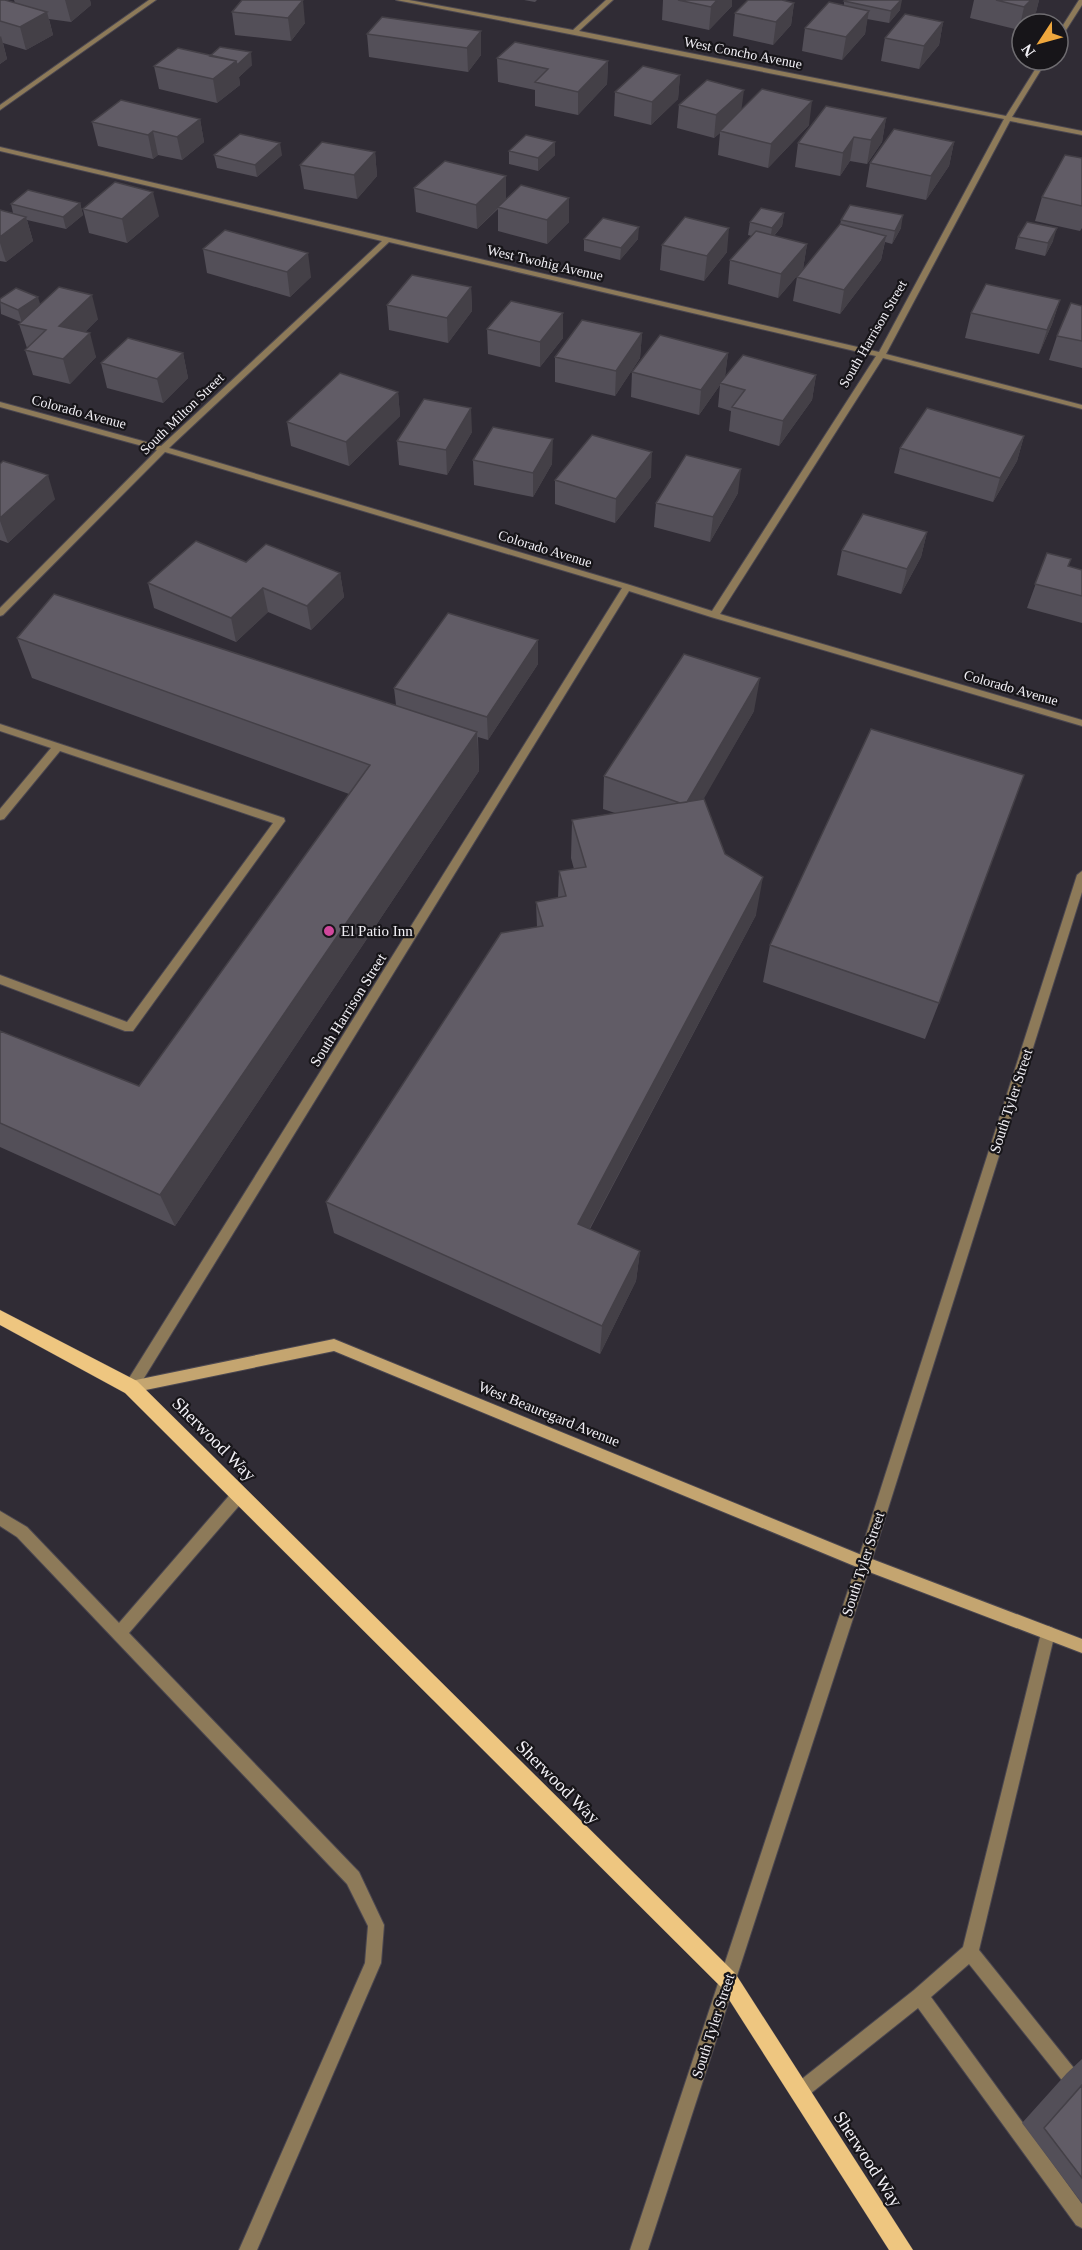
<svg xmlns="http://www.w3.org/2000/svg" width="1082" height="2250" font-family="Georgia,serif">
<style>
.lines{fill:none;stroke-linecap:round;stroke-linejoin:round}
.lane-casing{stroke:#4b4750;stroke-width:2}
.street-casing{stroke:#4b4750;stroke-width:2}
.secondary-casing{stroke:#4b4750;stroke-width:2}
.primary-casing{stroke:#4b4750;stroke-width:1}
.lane{fill:#8d7a59;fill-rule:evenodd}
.street{fill:#8d7a59;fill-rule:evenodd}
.secondary{fill:#c4a570;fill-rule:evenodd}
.primary{fill:#eec680;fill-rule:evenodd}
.wall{fill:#534f58}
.shaded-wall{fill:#444047}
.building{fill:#615c66;stroke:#444047;stroke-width:1.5}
.hotel-dot{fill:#d1479c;stroke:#171519;stroke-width:2}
.labels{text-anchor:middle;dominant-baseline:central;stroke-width:4.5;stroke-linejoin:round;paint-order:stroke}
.far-street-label{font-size:14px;fill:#f2f0f6;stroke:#171519}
.poi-label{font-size:15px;fill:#f2f0f6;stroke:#171519;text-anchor:start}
.street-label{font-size:15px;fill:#f2f0f6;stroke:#171519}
.near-street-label{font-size:18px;fill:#f2f0f6;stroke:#171519}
</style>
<rect width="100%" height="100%" fill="#302c35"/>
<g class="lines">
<defs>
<path id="lane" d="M0,724L284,818L285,821L133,1031H125L0,984V975L127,1022L273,823L60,751L4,819L0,820V809L51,748L0,731Z
M239,1488L244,1490L246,1495L244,1500L129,1633L359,1872L384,1925L381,1963L257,2250H239L365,1963L368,1926L347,1884L17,1537L0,1526V1511L27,1527L119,1623L234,1490Z
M1048,1626L1053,1628L1055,1633L979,1950L1073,2067L1076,2073L1073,2079L1067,2082L1061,2079L969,1964L931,1997L1082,2204V2228L1076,2225L918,2008L805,2098L799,2101L793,2098L790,2092L793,2086L914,1990L963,1947L1041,1633L1043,1628Z"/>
<path id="street" d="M149,0H156L0,110V105Z
M396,0H409L573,30L606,0H613L579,31L1006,116L1041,60H1047L1012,117L1082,131V135L1010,121L886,354L1082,405V409L883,358L720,614L1082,720V726L711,617L629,591L136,1391L131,1393L126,1391L124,1387L126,1383L622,588L165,452L3,615L0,616V608L157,450L0,407V402L161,446L382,241L0,151V147L879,352L1004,119ZM389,242L876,356L712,611L630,585L169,448Z
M1079,0H1082V5L1061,38L1058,40V33Z
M1082,871V892L871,1563L648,2250H630L857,1563L1077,875Z"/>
<path id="secondary" d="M334,1339L864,1556L1082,1639V1653L864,1570L334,1351L131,1393L126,1391L124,1387L126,1383L131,1381Z"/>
<path id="primary" d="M0,1310L137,1381L735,1973L913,2250H889L721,1987L125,1393L0,1325Z"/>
</defs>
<use href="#lane" class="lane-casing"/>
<use href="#street" class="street-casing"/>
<use href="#secondary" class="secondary-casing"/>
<use href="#primary" class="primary-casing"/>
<use href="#lane" class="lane"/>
<use href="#street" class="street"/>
<use href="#secondary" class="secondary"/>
<use href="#primary" class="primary"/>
</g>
<path class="wall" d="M0,0L15,3L14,0H90L91,5L71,22L49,19L53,35L26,50L3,43L7,59L0,64Z
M242,0L305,23L291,41L235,35L232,12Z
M524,0H537L535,2Z
M663,0H732V6L709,30L662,20Z
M974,0H1039L1036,12L1022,24V26L1019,30L970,18Z
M844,1L900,10L889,23L867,19L865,34L842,60L802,51L805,28L844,6Z
M794,3L791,25L773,45L733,36L735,13Z
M943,22L939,45L919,69L881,61L885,38Z
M481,31V55L468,72L369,57L367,34Z
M497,58L608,61L607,84L578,115L535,106V90L498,82Z
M252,65L239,77L240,85L217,103L159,89L154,66Z
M680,75L678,99L651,125L614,116L615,92Z
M679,105L742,109L809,125L768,168L718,155L720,133L714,138L677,128Z
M886,118L882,142L867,164L850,161L840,176L795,167L798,143Z
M200,119L204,142L182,160L158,155L153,159L98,146L92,122Z
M954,142L949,166L926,200L866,187L870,163Z
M509,151L555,155L538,171L509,164Z
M375,152L377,176L357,199L304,189L300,165Z
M214,155H282L257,177L217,168Z
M1082,158V228L1080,231L1035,221L1042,197Z
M506,176V199L569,222L547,244L498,231V209L477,229L416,212L414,188Z
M80,203L83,215L66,229L27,220L33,241L6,262L0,261V210L13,213L11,204Z
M83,209L159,216L127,243L89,233Z
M784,213L782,226L774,236L807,244L803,269L778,298L728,284L730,260L752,236L748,235L750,222Z
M841,220L901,228L892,244L885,242L881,260L840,314L793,301L797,277L840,225Z
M1018,237L1053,241L1045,256L1015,249Z
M584,239H638L620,260L584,251Z
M662,245L727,252L704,281L660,270Z
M203,249L311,277L290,297L207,273Z
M471,287L472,311L448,343L389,330L387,305Z
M0,299L40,304L98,319L85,332L96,357L70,384L33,375L25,350L27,348L19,324L21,322L1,314Z
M1060,300L1052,324L1039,354L965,338L971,313Z
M1082,306V368L1049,360L1057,336Z
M563,313V338L540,367L488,354L487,329Z
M642,333L640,358L615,396L555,382V357Z
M183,353L188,378L163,403L107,388L101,363Z
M728,353L725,376L816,375L812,400L779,446L729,431L731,411L718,407L720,385L699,415L631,397L632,372Z
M398,392L400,416L349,466L291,446L287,422Z
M472,432L447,475L399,465L397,441Z
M1024,436L1017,461L993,502L894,473L900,448Z
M473,460L552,464L533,497L474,485Z
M0,464L55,499L8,543L0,540Z
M651,477L615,523L555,504V480Z
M738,493L710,542L654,527L656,503Z
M927,532L921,557L901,594L837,575L842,550Z
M1047,553L1068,567L1082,570V623L1027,608Z
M246,562L340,573L344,597L311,630L268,612L236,642L154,608L148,583Z
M17,638L396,705L394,688L538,664L488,740L478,737L479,771L175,1226L0,1147V1031L139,1086L349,794L32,678Z
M754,711L703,799L725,854L756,915L590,1229L640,1251L636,1281L600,1354L334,1233L326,1202L537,927L536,902L558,898L559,871L574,869L571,858L572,820L615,813L603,809L604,776Z
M770,945L939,1003L925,1039L763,982Z
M1082,2059V2203L1022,2123L1067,2073Z"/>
<path class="shaded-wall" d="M65,0H90L91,5L71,22Z
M303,0L305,23L291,41L288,18Z
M717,0H732V6L709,30L711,7Z
M901,0H902L900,10L889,23L891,11Z
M1031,0H1039L1036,12L1025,24H1022V26L1019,30L1024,7Z
M794,3L791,25L773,45L776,22Z
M869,11L865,34L842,60L846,37Z
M47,12L53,35L26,50L20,27Z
M943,22L939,45L919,69L924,46Z
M481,31V55L468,72L467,48Z
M1,36L7,59L0,64V37Z
M251,52L252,65L239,77L240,85L217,103L213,79L236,61Z
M608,61L607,84L578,115V92Z
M680,75L678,99L651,125L652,102Z
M744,90L741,113L720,131V133L714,138L716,115Z
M812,101L809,125L768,168L771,144Z
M886,118L882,142L867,164L871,140Z
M200,119L204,142L182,160L177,137Z
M153,131L158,155L153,159L148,135Z
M854,137L850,161L840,176L843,153Z
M555,142V155L538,171V158Z
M954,142L949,166L926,200L931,176Z
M280,143L282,155L257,177L255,165Z
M375,152L377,176L357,199L354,175Z
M506,176V200L477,229L476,205Z
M153,192L159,216L127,243L122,219Z
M569,198V222L547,244V220Z
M80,203L83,215L66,229L63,217Z
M784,213L782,226L770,240L772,228Z
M903,215L901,228L892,244L895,231Z
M26,217L33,241L6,262L0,243V237Z
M639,227L638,239L620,260L621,248Z
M729,228L727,252L704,281L707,256Z
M1057,228L1053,241L1045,256L1048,243Z
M886,236L881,260L840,314L844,290Z
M807,244L803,269L778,298L781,274Z
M308,253L311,277L290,297L287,272Z
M471,287L472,311L448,343L447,318Z
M92,295L98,319L66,350L59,326Z
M38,297L42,310L22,323L18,310Z
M1060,300L1052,324L1039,354L1047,330Z
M563,313V338L540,367V342Z
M90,333L96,357L70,384L63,359Z
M642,333L640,358L615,396L616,371Z
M183,353L188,378L163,403L157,379Z
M728,353L725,377L720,383V385L699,415L701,390Z
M816,375L812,400L779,446L783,421Z
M398,392L400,416L349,466L346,442Z
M471,408L472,432L447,475L446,450Z
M1024,436L1017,461L993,502L1000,478Z
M553,439L552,464L533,497V473Z
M652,452L651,477L615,523L616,499Z
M741,469L738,493L710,542L713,517Z
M48,475L55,499L8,543L0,521V518Z
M927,532L921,557L901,594L907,569Z
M340,573L344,597L311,630L307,606Z
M263,588L268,612L236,642L231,618Z
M538,640V664L488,740L487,717Z
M760,678L754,711L682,837L685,805Z
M477,732L479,771L175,1226L160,1195Z
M763,877L756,915L576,1254L578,1224Z
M640,1251L636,1281L600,1354L602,1326Z"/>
<path class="building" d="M0,0H5L47,12L20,27L0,21Z
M242,0H303L288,18L232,12Z
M678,0H717L711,7Z
M748,0H782L794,3L776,22L735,13Z
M845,0H901L891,11L844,1Z
M996,0H1031L1024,7Z
M829,2L869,11L846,37L805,28Z
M905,14L943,22L924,46L885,38Z
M382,17L481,31L467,48L367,34Z
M515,42L608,61L578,92L535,82L548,69L497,58Z
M220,47L251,52L237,65L236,61L210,56Z
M178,48L236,61L213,79L154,66Z
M643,66L680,75L652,102L615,92Z
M707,80L744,90L716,115L679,105Z
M762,89L812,101L771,144L720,131Z
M121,100L200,119L177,137L153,131L148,135L92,122Z
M826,106L886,118L871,140L854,137L843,153L798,143Z
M894,129L954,142L931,176L870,163Z
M240,134L280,143L255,165L214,155Z
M526,135L555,142L538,158L509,151Z
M322,142L375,152L354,175L300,165Z
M1065,155L1082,158V206L1042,197Z
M445,161L506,176L476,205L414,188Z
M115,182L153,192L122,219L83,209Z
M521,185L569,198L547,220L498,207Z
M28,190L80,203L63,217L11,204Z
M850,205L903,215L895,231L841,220Z
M761,208L784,213L772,228L750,222Z
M0,210L26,217L0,237Z
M685,217L729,228L707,256L662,245Z
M603,218L639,227L621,248L584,239Z
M1027,222L1057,228L1048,243L1018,237Z
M840,224L886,236L844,290L797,277Z
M225,230L308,253L287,272L203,249Z
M756,231L807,244L781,274L730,260Z
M412,275L471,287L447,318L387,305Z
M986,284L1060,300L1047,330L971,313Z
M59,287L92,295L59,326L90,333L63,359L25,350L46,330L19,324Z
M16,288L38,297L18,310L0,302V299Z
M511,301L563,313L540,342L487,329Z
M1071,303L1082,306V341L1057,336Z
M582,320L642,333L616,371L555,357Z
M660,335L728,353L701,390L632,372Z
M128,338L183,353L157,379L101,363Z
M743,355L816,375L783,421L732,407L745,390L720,383Z
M340,373L398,392L346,442L287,422Z
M424,399L471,408L446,450L397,441Z
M927,408L1024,436L1000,478L900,448Z
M493,427L553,439L533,473L473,460Z
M592,435L652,452L616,499L555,480Z
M686,455L741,469L713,517L656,503Z
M3,461L48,475L0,518V464Z
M863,514L927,532L907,569L842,550Z
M196,541L246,562L266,544L340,573L307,606L263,588L231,618L148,583Z
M1047,553L1071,559L1068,566L1082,570V596L1035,584Z
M54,594L477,732L160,1195L0,1123V1031L139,1086L370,765L17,638Z
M448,613L538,640L487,717L394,688Z
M684,654L760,678L687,802L680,803L604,776Z
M871,729L1024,775L939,1003L770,945Z
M704,799L725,854L763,877L578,1224L640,1251L602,1326L326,1202L501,933L543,926L536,902L566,896L559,871L586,867L572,820Z
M1082,2085V2178L1044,2128Z"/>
<circle class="hotel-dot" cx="329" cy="931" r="6"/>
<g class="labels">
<g class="far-street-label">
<text transform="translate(743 53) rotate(11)">West Concho Avenue</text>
<text transform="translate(545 263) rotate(13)">West Twohig Avenue</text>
<text transform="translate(873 334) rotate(-60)">South Harrison Street</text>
<text transform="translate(79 412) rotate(15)">Colorado Avenue</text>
<text transform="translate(182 414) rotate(-44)">South Milton Street</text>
<text transform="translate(545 549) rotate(17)">Colorado Avenue</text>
<text transform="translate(1011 688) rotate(16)">Colorado Avenue</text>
</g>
<g class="poi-label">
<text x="341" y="931">El Patio Inn</text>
</g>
<g class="street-label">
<text transform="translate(348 1010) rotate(-58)">South Harrison Street</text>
<text transform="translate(1011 1101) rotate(-72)">South Tyler Street</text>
<text transform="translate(549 1414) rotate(22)">West Beauregard Avenue</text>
<text transform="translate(863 1564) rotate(-72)">South Tyler Street</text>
<text transform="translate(713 2026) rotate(-72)">South Tyler Street</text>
</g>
<g class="near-street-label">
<text transform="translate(214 1439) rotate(45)">Sherwood Way</text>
<text transform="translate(558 1782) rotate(45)">Sherwood Way</text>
<text transform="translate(868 2159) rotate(57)">Sherwood Way</text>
</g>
</g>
<g transform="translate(1040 42) rotate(234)"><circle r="28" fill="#171519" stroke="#6f6d71" stroke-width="1.5"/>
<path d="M0-4.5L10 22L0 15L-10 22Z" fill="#efa73d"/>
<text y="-9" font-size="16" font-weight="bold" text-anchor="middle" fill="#f2f0f6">N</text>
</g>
</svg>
